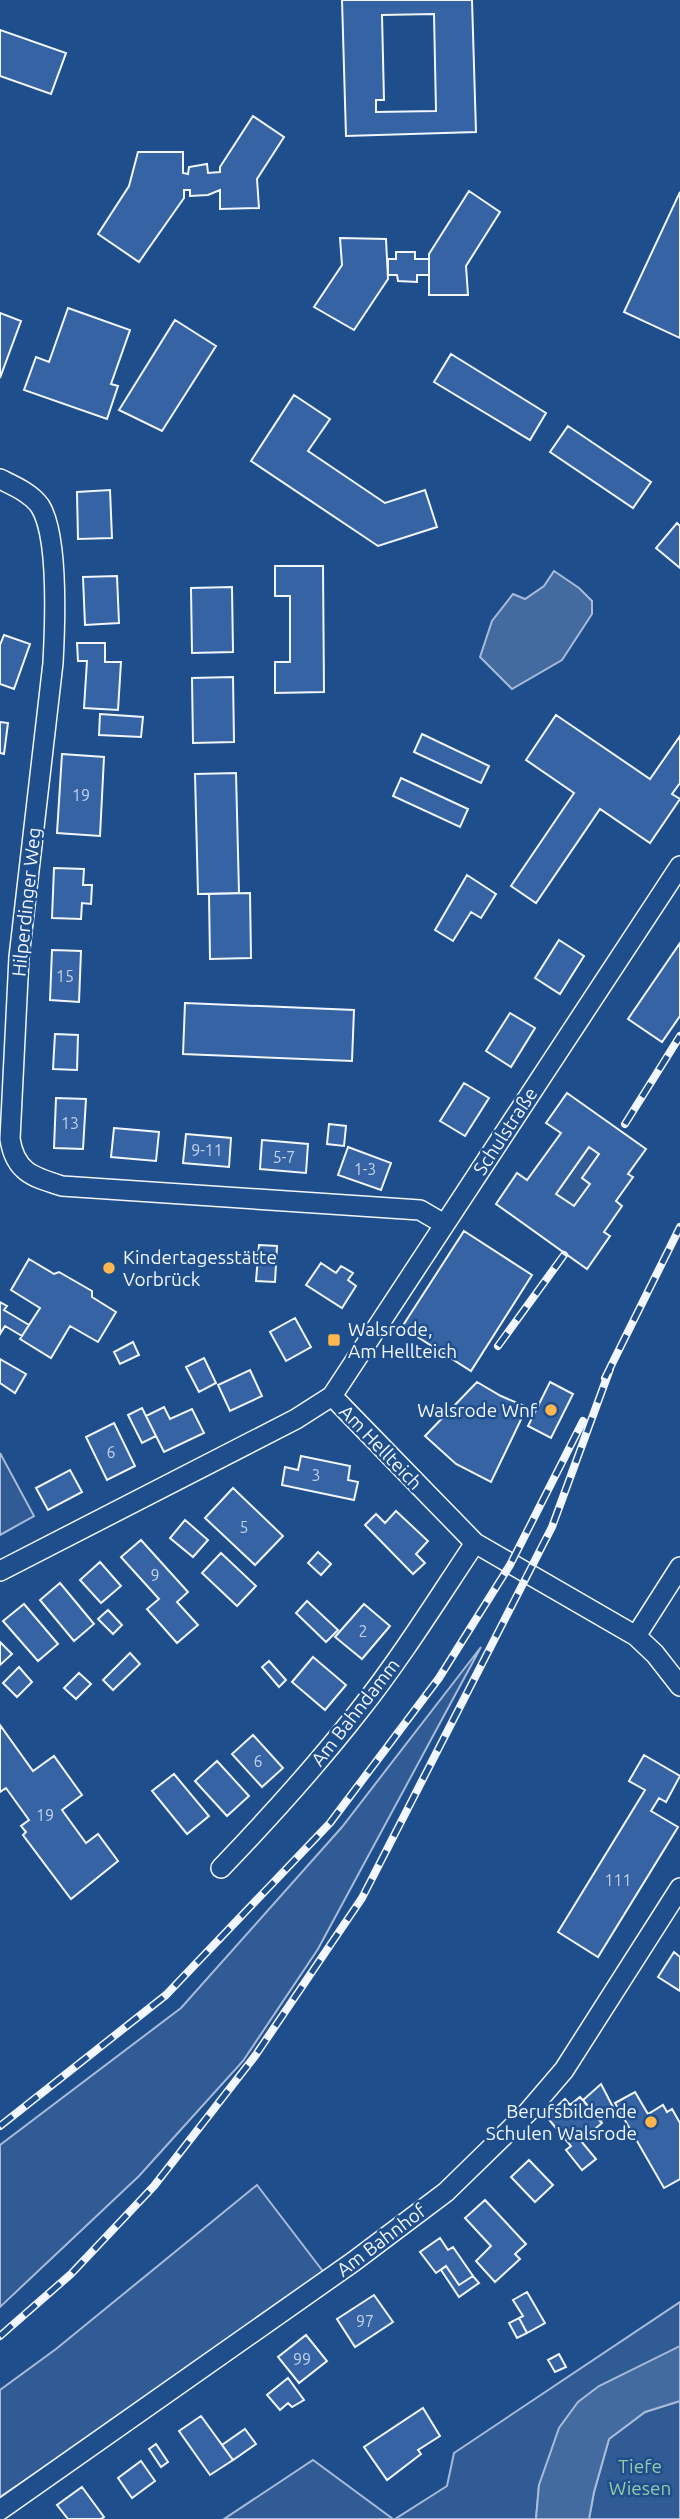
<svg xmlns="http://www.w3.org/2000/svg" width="680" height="2519" font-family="Ubuntu,sans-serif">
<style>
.green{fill:#305b95;stroke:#a8bbd7;stroke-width:2}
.water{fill:#446ba0;stroke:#a8bbd7;stroke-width:2}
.building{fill:#3563a3;stroke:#f2f6ff;stroke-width:2;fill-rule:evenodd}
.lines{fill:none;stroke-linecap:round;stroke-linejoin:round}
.street-casing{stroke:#f2f6ff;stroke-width:22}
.street{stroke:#1f4e8c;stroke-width:19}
.rail-casing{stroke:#f2f6ff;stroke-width:8}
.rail{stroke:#1f4e8c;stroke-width:5;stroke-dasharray:16;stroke-linecap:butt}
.poi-dot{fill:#ffb74d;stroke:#1f4e8c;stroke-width:2.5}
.labels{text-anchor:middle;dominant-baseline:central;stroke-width:5;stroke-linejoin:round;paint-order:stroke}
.number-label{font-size:16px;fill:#c3d1e8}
.street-label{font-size:19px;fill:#f2f6ff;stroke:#1f4e8c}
.poi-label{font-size:19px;fill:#f2f6ff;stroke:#1f4e8c;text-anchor:start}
.park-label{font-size:19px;fill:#97c8a6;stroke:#1f4e8c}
</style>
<rect width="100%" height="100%" fill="#1f4e8c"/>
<path class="green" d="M589,1147L599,1154L582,1178L590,1184L574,1206L556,1194Z
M0,1453L34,1516L0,1535Z
M481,1647L318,1949L243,2061L139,2176L0,2307V2145L181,2008L342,1827Z
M257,2185L325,2274L151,2396L0,2497V2390L56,2349Z
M680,2302V2346L539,2485L536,2519H395L447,2486L454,2453Z
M680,2401V2519H589L594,2492L609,2439L645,2412Z
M313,2460L393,2519H224Z"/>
<path class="water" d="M554,571L579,588L592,601V614L562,660L512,689L480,657L492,621L513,594L525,599L544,586Z
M680,2346V2401L645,2412L609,2439L594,2492L589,2519H536L539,2485L559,2428L578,2402L599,2386Z"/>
<path class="building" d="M342,0H472L476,132L346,136ZM434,14L436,111L376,112V100H384L382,15Z
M0,30L66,53L51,94L0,76Z
M253,116L284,137L257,179L259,208L220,209V190L208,195L190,196V190H184V198L139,262L98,234L129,186L138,152H183V173L188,174L189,167L207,164L208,173L220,172V167Z
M469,191L500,212L466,266L468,295H429V254Z
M680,192V338L624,312Z
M340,238L386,239L388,279L354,330L314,307L342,265Z
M396,252H415V259H429V275H417V282L398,281L397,275H388V259H396Z
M68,308L130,330L111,384L118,386L107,419L24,390L36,357L49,362Z
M0,313L21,321L0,378Z
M175,320L216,346L162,431L119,410Z
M451,354L546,413L530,440L434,382Z
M294,395L330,419L308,451L385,503L425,490L437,527L378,546L251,461Z
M568,426L651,482L633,508L550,452Z
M110,490L112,538L78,539L77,492Z
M677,523L680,526V568L656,548Z
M275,566H323L324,692L275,693V662H290V596H275Z
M117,576L119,623L85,625L83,577Z
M232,587L233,652L192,653L191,588Z
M4,635L30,644L14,689L0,684V645Z
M77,643H105V662H121L118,710L84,708L87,661H78Z
M233,677L234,742L193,743L192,678Z
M100,714L143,717L141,737L99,735Z
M556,715L650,779L680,736V783L672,794L680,799L650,843L600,809L536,903L511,886L574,793L526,760Z
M0,722L8,723L4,754L0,753Z
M422,734L489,766L481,783L414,752Z
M62,754L104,757L100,836L57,833Z
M236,773L239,893L198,894L195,774Z
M401,778L468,809L460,827L393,796Z
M54,868L84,869L83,885H92L91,904L82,903L81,919L52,918Z
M467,875L496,894L481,918L471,912L453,941L435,930Z
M250,893L251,958L210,959L209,894Z
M559,940L584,956L560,994L535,978Z
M680,943V1016L662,1042L628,1019Z
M52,950L81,951L79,1002L50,1000Z
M185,1003L354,1010L352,1061L183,1054Z
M510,1013L535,1028L511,1067L486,1051Z
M55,1034L78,1035L77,1070L53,1069Z
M464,1083L489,1098L465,1136L440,1121Z
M567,1093L646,1149L628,1174L633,1177L616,1201L622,1206L604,1232L610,1236L587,1269L496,1204L517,1173L527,1180L561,1133L546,1123ZM589,1147L599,1154L582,1178L590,1184L574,1206L556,1194Z
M56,1098L86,1099L83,1149L54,1148Z
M329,1124L346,1126L344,1146L327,1144Z
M114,1128L159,1132L156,1161L111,1157Z
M186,1134L231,1138L229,1167L183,1163Z
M262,1140L308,1144L306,1173L260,1169Z
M348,1147L391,1163L381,1190L338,1175Z
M464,1231L532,1275L471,1371L402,1327Z
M259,1245L277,1246L275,1282L256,1281Z
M29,1259L54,1274L59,1272L92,1291V1297L116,1312L98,1342L70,1326L51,1358L20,1339L40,1308L11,1290Z
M321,1263L336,1273L341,1266L353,1273L348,1280L356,1286L342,1308L306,1285Z
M0,1302L7,1306L4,1310L29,1325L22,1336L5,1326L0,1334Z
M295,1318L311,1347L286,1361L270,1332Z
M133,1342L139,1355L120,1364L114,1352Z
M204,1358L216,1383L199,1392L186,1367Z
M0,1359L26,1374L15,1393L0,1383Z
M250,1370L262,1396L230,1411L218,1385Z
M477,1382L501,1396L527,1407L491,1482L456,1464L425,1436Z
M550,1382L573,1394L551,1438L528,1426Z
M164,1407L170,1419L192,1409L204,1433L164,1452L146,1416Z
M142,1408L156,1436L142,1443L128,1415Z
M114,1423L135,1466L107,1480L86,1437Z
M301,1456L350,1466L348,1480L358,1482L354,1500L282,1485L285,1467L298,1470Z
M70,1470L82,1492L48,1510L36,1488Z
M233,1488L283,1536L255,1565L205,1518Z
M396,1511L428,1541L416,1554L425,1563L413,1574L365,1525L376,1514L385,1523Z
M185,1520L208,1540L193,1557L170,1538Z
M141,1540L188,1592L177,1602L198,1625L177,1643L147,1609L159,1599L121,1557Z
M318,1552L331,1564L321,1575L308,1563Z
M221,1553L256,1586L237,1606L202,1573Z
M100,1562L121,1586L101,1603L80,1580Z
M60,1583L94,1624L74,1641L40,1600Z
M307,1601L338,1630L326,1642L296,1613Z
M24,1604L58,1644L38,1661L3,1621Z
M364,1604L390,1626L362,1659L335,1637Z
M108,1610L122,1625L113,1634L98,1619Z
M0,1642L12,1654L0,1665Z
M130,1653L140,1664L113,1690L103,1680Z
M313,1657L346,1685L325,1710L292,1682Z
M269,1661L286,1680L279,1687L262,1667Z
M19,1667L32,1682L17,1697L3,1683Z
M79,1673L91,1684L76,1699L64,1688Z
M0,1725L33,1771L54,1756L82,1795L62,1810L86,1843L98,1834L118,1861L71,1899L23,1835L26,1832L21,1826L29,1820L6,1788L0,1792Z
M253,1735L283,1768L262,1787L232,1754Z
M644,1755L680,1776L666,1802L659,1798L651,1811L678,1827L598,1957L558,1932L645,1790L629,1781Z
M217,1761L249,1796L227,1816L195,1781Z
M174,1774L209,1816L187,1834L152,1791Z
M674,1952L680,1957V1991L658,1977Z
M601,2084L614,2109L600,2121L583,2100Z
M635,2092L648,2114L663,2105L667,2112L672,2109L680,2123V2179L664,2188L615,2103Z
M580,2097L602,2123L581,2141L596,2159L582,2170L566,2150L571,2146L546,2116L565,2099L570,2105Z
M529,2160L553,2185L535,2202L511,2177Z
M485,2200L526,2244L515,2254L520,2259L495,2282L476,2261L491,2246L465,2218Z
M440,2238L448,2250L453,2247L473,2276L459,2285L446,2266L436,2273L420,2252Z
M446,2266L459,2285L473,2276L479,2283L459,2297L441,2270Z
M527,2292L545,2323L527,2333L519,2318L523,2316L513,2300Z
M374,2295L393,2322L355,2347L337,2319Z
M519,2318L527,2333L517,2338L509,2323Z
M306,2335L327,2361L299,2383L278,2357Z
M559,2354L566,2367L555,2372L548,2360Z
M288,2378L304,2400L292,2407L288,2403L280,2410L267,2395Z
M423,2408L440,2436L418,2450L421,2454L387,2480L364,2447Z
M201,2416L233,2460L210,2475L179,2431Z
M245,2429L256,2444L233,2460L222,2445Z
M156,2444L168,2462L161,2467L149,2449Z
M141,2461L155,2481L132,2498L118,2478Z
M82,2487L104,2517L101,2519H68L57,2505Z"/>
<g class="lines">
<defs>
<path id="street" d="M0,479C14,486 31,493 40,506C59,536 55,626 53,663L19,957L10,1139C15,1172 33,1177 62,1186L420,1210L444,1224
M332,1396L475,1543L636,1636L655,1654L680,1686
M0,1571L296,1419L332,1396L680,866
M636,1636L680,1567
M221,1868C269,1818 316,1766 359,1711C401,1658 437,1600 475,1543
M0,2510L353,2262L446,2192L528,2112L564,2070L680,1888"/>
</defs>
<use href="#street" class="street-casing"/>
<use href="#street" class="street"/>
<defs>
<path id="rail" d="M625,1124L680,1036
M498,1346L564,1255
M605,1378L680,1227
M0,2126L166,1995L330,1823L439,1678L510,1565L583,1421
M0,2336L71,2274L154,2186L255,2056L362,1898L552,1527L610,1369"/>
</defs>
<use href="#rail" class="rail-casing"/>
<use href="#rail" class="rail"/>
</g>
<g class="poi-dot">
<circle cx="109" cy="1268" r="7"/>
<rect x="327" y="1333" width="14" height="14" rx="3.5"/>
<circle cx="551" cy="1410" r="7"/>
<circle cx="651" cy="2122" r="7"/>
</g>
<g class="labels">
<g class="number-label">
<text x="81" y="795">19</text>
<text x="65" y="976">15</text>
<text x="70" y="1123">13</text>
<text x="207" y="1150">9-11</text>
<text x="284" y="1157">5-7</text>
<text x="365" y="1169">1-3</text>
<text x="111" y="1452">6</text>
<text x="316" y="1475">3</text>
<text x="244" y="1527">5</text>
<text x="155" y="1575">9</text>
<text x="363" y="1631">2</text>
<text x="258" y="1761">6</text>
<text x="45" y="1815">19</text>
<text x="618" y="1880">111</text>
<text x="365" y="2321">97</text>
<text x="302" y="2359">99</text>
</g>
<g class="street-label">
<text transform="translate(26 902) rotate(-84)">Hilperdinger Weg</text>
<text transform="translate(505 1131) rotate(-57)">Schulstraße</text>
<text transform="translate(381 1447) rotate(46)">Am Hellteich</text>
<text transform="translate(355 1712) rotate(-52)">Am Bahndamm</text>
<text transform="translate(381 2240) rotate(-37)">Am Bahnhof</text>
</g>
<g class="poi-label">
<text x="123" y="1257">Kindertagesstätte<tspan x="123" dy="22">Vorbrück</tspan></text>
<text x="348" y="1329">Walsrode,<tspan x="348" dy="22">Am Hellteich</tspan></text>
<text x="537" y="1410" text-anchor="end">Walsrode Wnf</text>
<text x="637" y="2111" text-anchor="end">Berufsbildende<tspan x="637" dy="22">Schulen Walsrode</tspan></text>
</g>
<g class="park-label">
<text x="640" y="2466">Tiefe<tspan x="640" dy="22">Wiesen</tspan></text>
</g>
</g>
</svg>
